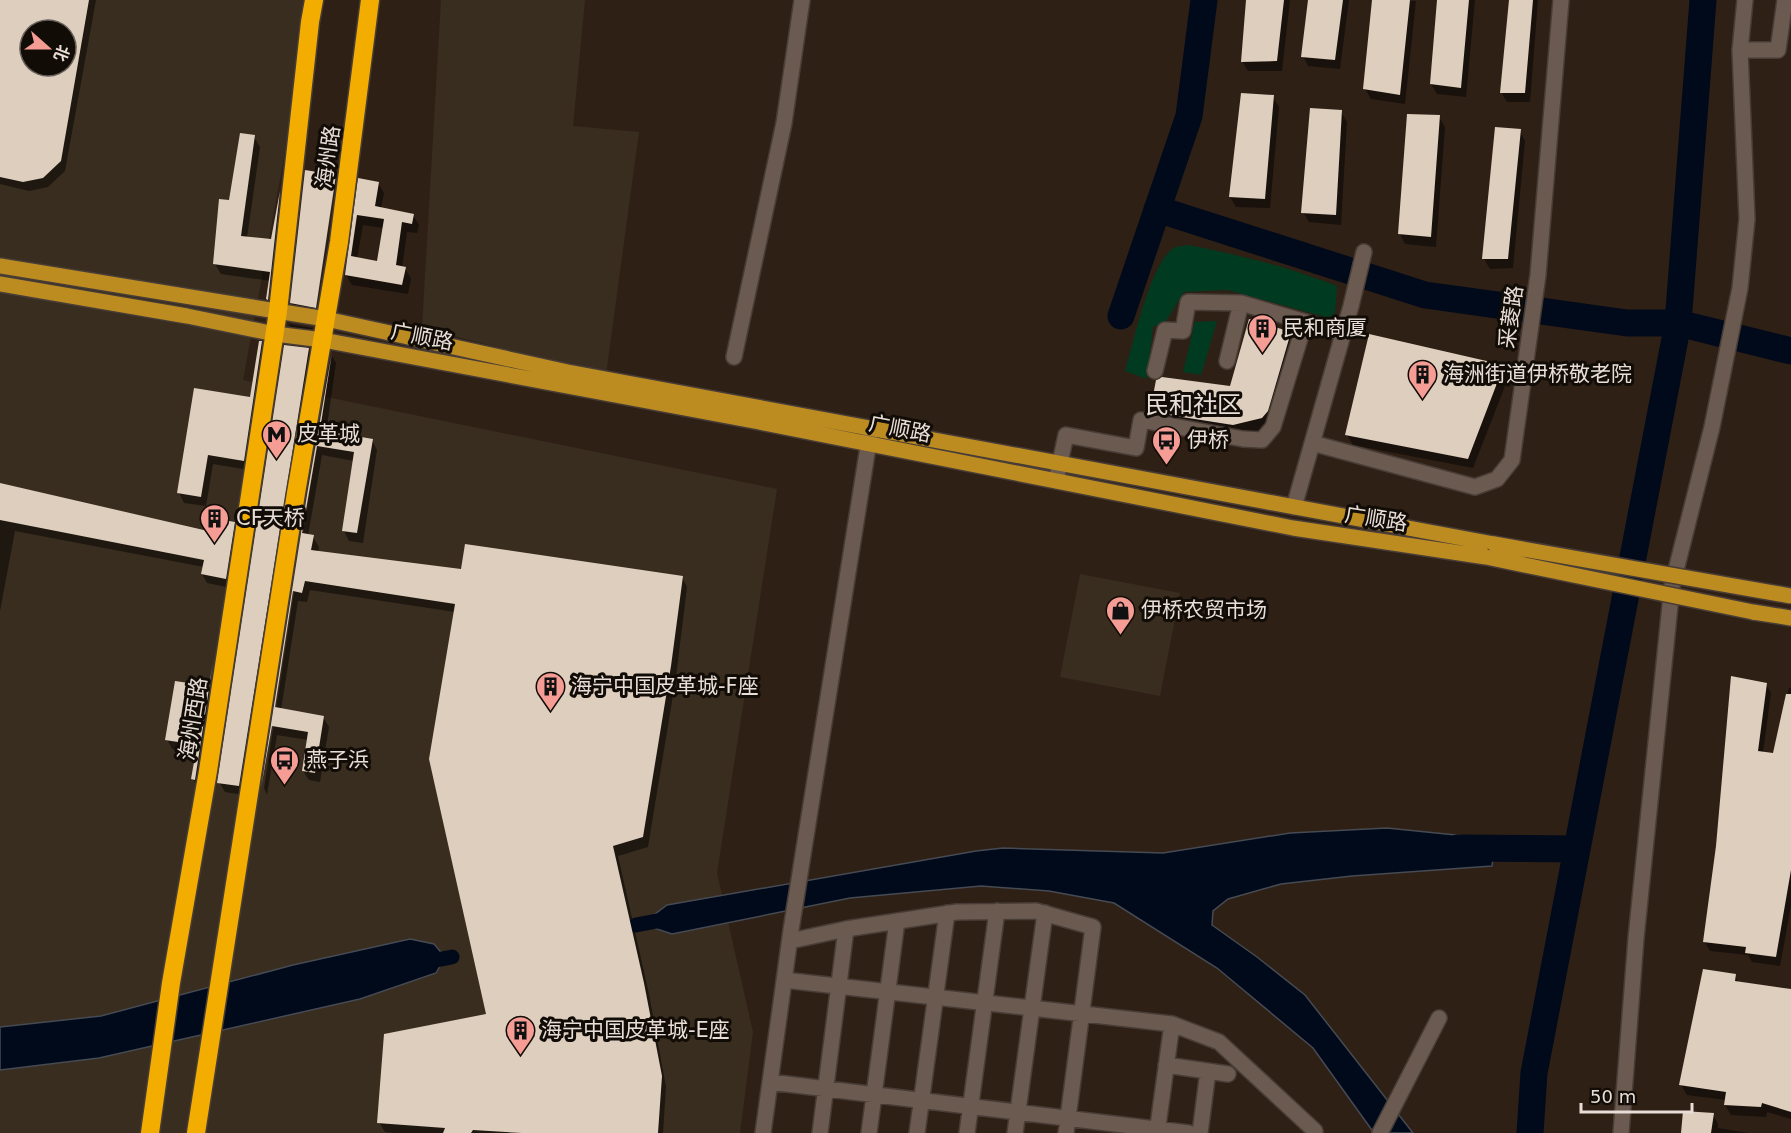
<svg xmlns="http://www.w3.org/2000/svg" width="1791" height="1133" font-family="'DejaVu Sans','Noto Sans SC',sans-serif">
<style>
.commercial{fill:#392d1f;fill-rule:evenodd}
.green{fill:#003b21}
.water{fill:#000a1a;stroke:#464a53;stroke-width:1.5}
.shadow{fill:#0007;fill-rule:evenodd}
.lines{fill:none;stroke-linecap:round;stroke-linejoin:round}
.canal{stroke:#000a1a;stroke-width:15}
.river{stroke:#000a1a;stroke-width:27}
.building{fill:#decebe;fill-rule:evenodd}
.minor-casing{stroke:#483d36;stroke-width:18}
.major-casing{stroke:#483d36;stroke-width:18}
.highway-casing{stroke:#483d36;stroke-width:21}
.minor{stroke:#6b5a4f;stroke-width:15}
.major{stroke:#bd8c20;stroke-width:15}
.highway{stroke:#f3ad00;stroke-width:18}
.major-bridge-casing{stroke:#483d36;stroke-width:18;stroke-linecap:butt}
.major-bridge{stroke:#bd8c20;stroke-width:15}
.labels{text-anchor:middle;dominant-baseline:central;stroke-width:6;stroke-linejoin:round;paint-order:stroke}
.street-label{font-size:21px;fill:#e8ded7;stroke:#120c07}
.poi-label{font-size:21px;fill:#e8ded7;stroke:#120c07;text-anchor:start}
.quarter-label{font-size:24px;fill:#e8ded7;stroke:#120c07}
</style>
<rect width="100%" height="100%" fill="#2f2016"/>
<path class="commercial" d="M0,0H313L243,380L777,489L717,873L753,1032L740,1133H0ZM30,30H66V66H30Z
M441,0H585L573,126L639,132L606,375L422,328Z
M1080,574L1180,593L1160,696L1060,677Z"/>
<path class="green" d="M1188,245C1240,255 1288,267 1337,286L1335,313L1329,318L1227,290L1184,292L1166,321L1153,327L1147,379L1125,371C1133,344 1151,261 1174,248C1177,246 1184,246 1188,245Z
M1217,321L1201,375L1183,372L1195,322Z"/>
<path class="water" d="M1387,828L1495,839L1492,866L1352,876L1281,884L1228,899L1213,911L1212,925L1257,957L1305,995L1413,1133H1374L1313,1048L1217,968L1114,903L1049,891L981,886L850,898L672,934L642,924L667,905L976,851L1003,848L1163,853L1290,833Z
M410,939L434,944L445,957L436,973L360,999L99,1058L0,1070V1027L101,1016L293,965Z"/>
<path class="shadow" d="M0,0H96L65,171L48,187L29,191L0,184ZM30,30H66V66H30Z
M1248,0H1290L1282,71H1248L1242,61Z
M1310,0H1349L1340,69L1308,66L1303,56Z
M1374,0L1416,1L1405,104L1371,99L1365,89Z
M1438,0H1475L1466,97L1437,94L1431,84Z
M1510,0H1538L1530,102H1507L1501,92Z
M1242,94L1273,97L1279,107L1270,208L1236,207L1230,197Z
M1341,112L1347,122L1341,225L1309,222L1303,212Z
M1439,117L1445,127L1436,247L1405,244L1400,234Z
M1497,129L1520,131L1525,141L1513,268L1490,269L1484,259Z
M254,137L260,147L247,238L272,241L281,195L285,202L273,309L268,299L271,281L221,274L215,264L230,202Z
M335,176L341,186L321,317L297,313L292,303ZM334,183H337L317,315H314Z
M360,180L378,183L384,193L381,209L413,215L419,225L417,233L407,232L402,268L405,269L411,278L408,294L352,285L346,275ZM363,225L384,228L379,263L357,259Z
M289,324L312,328L318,338L294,335Z
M1290,333L1298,349L1270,433L1161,427L1152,412L1231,387Z
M261,343L267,353L249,470L213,464L206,506L184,503L179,493L251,399Z
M308,350L314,359L244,795L225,792L219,782Z
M332,356L336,363L326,433L372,440L377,450L363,543L349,541L344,531L354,461L322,455L308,536L313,537L319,547L318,552L462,571L682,577L687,587L676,677L648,847L618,856L649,994L666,1087L663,1133H394L385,1132L379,1122L488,1015L455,612L310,590L307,602L298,601L281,710L323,717L329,727L320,782L309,780L303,771L308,740L277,735L267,795L264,788L309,495Z
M1503,366L1509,376L1473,468L1353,445L1347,435Z
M0,485L209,533L234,523L239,532L231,588L207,583L202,574L204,567L15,531L0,611Z
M214,667L218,674L199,789L193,779L197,754L172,749L167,739L176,682L210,688Z
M1766,684L1771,693L1763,753L1774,755L1789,688H1791V906L1780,966L1752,962L1748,955L1710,951L1704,941Z
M1735,976L1739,983L1791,994V1119L1767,1112L1766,1117L1731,1115L1725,1105L1726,1100L1687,1095L1681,1085Z
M1713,1115L1718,1124V1128L1749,1133H1683Z"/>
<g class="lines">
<path class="canal" d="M636,925L662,920
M426,962L452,957"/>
<path class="river" d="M1157,209L1425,295L1627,323H1678L1791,351
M1121,316L1189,116L1204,0
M1458,848L1577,849
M1530,1133L1534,1073L1678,323L1703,0"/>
</g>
<path class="building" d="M0,0H89L61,161L43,178L23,182L0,177ZM30,30H66V66H30Z
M1246,0H1284L1277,61L1241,62Z
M1308,0H1343L1335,60L1301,57Z
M1372,0H1410L1400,95L1363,89Z
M1437,0H1469L1461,88L1430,84Z
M1509,0H1533L1525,93H1500Z
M1241,93L1274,95L1265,199L1229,197Z
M1310,108L1342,110L1336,215L1301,213Z
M1407,114L1440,115L1431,237L1398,234Z
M1495,127L1521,129L1508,259H1482Z
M240,133L255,135L241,236L271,239L280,191L268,300L266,299L270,272L213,264L219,199L229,200Z
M305,170L336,175L316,308L290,303Z
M358,178L379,182L375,206L414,214L412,224L402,222L396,265L406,267L402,285L345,275ZM357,215L384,219L377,261L351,256Z
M1249,319L1291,332L1268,411L1262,418L1233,425L1150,412L1156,380L1162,377L1230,386Z
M1369,334L1504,365L1468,459L1345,435Z
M259,341H262L244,461L208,455L201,497L177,493L194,388L250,397Z
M284,345L309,348L239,786L217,783Z
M332,352L320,430L373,439L357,533L342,531L354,452L317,446L302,533L314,535L311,550L461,569L465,544L683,576L671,666L643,837L613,846L644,983L662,1076L658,1133H522L473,1130L471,1133H443L445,1128L377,1123L384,1034L486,1014L429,759L455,604L305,581L302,593L293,591L275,707L324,716L315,773L302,771L308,732L272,726L261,788L307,495Z
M0,483L208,531L211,518L235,522L226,579L201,574L204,560L0,520Z
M213,662L195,780L191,779L197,745L165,740L175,681L209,686Z
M1731,676L1767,683L1758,751L1773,753L1786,694H1791V870L1776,957L1745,953L1746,947L1703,942L1716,846Z
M1703,969L1736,974L1735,981L1791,989V1112L1762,1103L1761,1107L1724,1105L1726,1092L1679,1085Z
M1683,1111L1714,1113L1711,1133H1681Z"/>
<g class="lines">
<defs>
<path id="minor" d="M1740,50H1778L1785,0
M734,357L784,123L802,0
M1227,361L1241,303
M1155,371L1165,330L1183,331L1188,302L1241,303L1343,333
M1312,443L1475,487L1497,479L1512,460L1538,275L1561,0
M1056,481L1066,435L1136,448L1141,420L1243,439L1262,440L1273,427L1305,322
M1294,507L1351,306L1364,252
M790,941L846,929L957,912L1036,911L1093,927L1066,1133
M784,980L1172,1024L1219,1042L1315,1131V1133
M1166,1065L1228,1074
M770,1082L1189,1133
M763,1133L791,930L871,428
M820,1133L846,929
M869,1133L897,921
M917,1133L947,913
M967,1133L997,911
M1015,1133L1045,913
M1157,1133L1172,1024
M1200,1133L1208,1071
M1380,1133L1439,1018
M1621,1133L1636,938L1672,586L1712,427L1740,288L1747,219L1740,50L1745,0"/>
<path id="major" d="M0,266L326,319L568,372L1494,544
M0,284L187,316L275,334L323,340L759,422L1293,528L1486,557
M1753,612L1791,618"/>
<path id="highway" d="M150,1133L171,983L208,771L278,311L310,22L314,0
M196,1133L296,493L339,242L370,0"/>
</defs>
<use href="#minor" class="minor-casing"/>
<use href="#major" class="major-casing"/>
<use href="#highway" class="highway-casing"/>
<use href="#minor" class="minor"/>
<use href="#major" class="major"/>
<use href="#highway" class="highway"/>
<defs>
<path id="major-bridge" d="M1494,544L1791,596
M1486,557L1753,612"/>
</defs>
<use href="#major-bridge" class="major-bridge-casing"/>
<use href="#major-bridge" class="major-bridge"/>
</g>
<defs>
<symbol id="building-pin" viewBox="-11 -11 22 30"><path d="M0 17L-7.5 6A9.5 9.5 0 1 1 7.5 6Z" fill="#f59c95" stroke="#120c07"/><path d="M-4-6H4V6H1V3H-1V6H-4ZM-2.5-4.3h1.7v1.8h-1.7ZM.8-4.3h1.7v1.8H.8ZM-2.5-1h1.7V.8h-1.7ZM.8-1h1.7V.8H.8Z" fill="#111"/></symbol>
<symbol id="metro-pin" viewBox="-11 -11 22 30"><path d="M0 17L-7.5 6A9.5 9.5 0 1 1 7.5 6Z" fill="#f59c95" stroke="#120c07"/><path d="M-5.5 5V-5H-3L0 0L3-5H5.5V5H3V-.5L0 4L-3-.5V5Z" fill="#111"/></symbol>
<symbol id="bus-pin" viewBox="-11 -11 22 30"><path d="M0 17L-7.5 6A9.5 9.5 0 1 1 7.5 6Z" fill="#f59c95" stroke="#120c07"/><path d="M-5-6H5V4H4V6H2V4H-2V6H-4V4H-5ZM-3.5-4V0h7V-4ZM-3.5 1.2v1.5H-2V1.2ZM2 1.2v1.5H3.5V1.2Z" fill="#111"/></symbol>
<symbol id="shop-pin" viewBox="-11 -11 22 30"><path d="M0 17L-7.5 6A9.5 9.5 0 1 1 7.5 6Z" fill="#f59c95" stroke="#120c07"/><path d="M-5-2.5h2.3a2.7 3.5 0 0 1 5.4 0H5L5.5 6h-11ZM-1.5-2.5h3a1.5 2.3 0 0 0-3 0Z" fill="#111"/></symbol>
</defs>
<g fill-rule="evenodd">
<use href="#building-pin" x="1246" y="312" width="33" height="45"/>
<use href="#building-pin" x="1406" y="358" width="33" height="45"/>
<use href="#metro-pin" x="260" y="418" width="33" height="45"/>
<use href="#bus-pin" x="1150" y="424" width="33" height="45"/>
<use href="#building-pin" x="198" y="502" width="33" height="45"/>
<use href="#shop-pin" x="1104" y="594" width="33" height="45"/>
<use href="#building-pin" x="534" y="670" width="33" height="45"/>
<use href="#bus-pin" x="268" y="744" width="33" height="45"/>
<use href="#building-pin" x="504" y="1014" width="33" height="45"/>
</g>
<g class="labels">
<g class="street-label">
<text transform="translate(328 157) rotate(-82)">海州路</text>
<text transform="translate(1511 317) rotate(-82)">采菱路</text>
<text transform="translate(422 337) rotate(11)">广顺路</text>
<text transform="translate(900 429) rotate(11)">广顺路</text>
<text transform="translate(1376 519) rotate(9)">广顺路</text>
<text transform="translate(193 719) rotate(-81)">海州西路</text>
</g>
<g class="poi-label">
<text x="1283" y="328">民和商厦</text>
<text x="1443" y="374">海洲街道伊桥敬老院</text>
<text x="297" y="434">皮革城</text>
<text x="1187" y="440">伊桥</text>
<text x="236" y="518">CF天桥</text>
<text x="1141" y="610">伊桥农贸市场</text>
<text x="571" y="686">海宁中国皮革城-F座</text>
<text x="306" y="760">燕子浜</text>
<text x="541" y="1030">海宁中国皮革城-E座</text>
</g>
<g class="quarter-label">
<text x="1193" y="405">民和社区</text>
</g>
</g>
<g transform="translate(48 48) rotate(111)"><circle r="28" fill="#120c07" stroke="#68605a" stroke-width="1.5"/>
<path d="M0-4.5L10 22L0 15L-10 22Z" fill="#f59c95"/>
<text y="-9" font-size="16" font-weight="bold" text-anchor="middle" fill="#e8ded7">北</text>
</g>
<path d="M1581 1103v9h111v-9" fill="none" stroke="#e8ded7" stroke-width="3"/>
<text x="1590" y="1103" font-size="18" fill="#e8ded7" stroke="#120c07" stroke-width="4.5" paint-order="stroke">50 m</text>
</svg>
